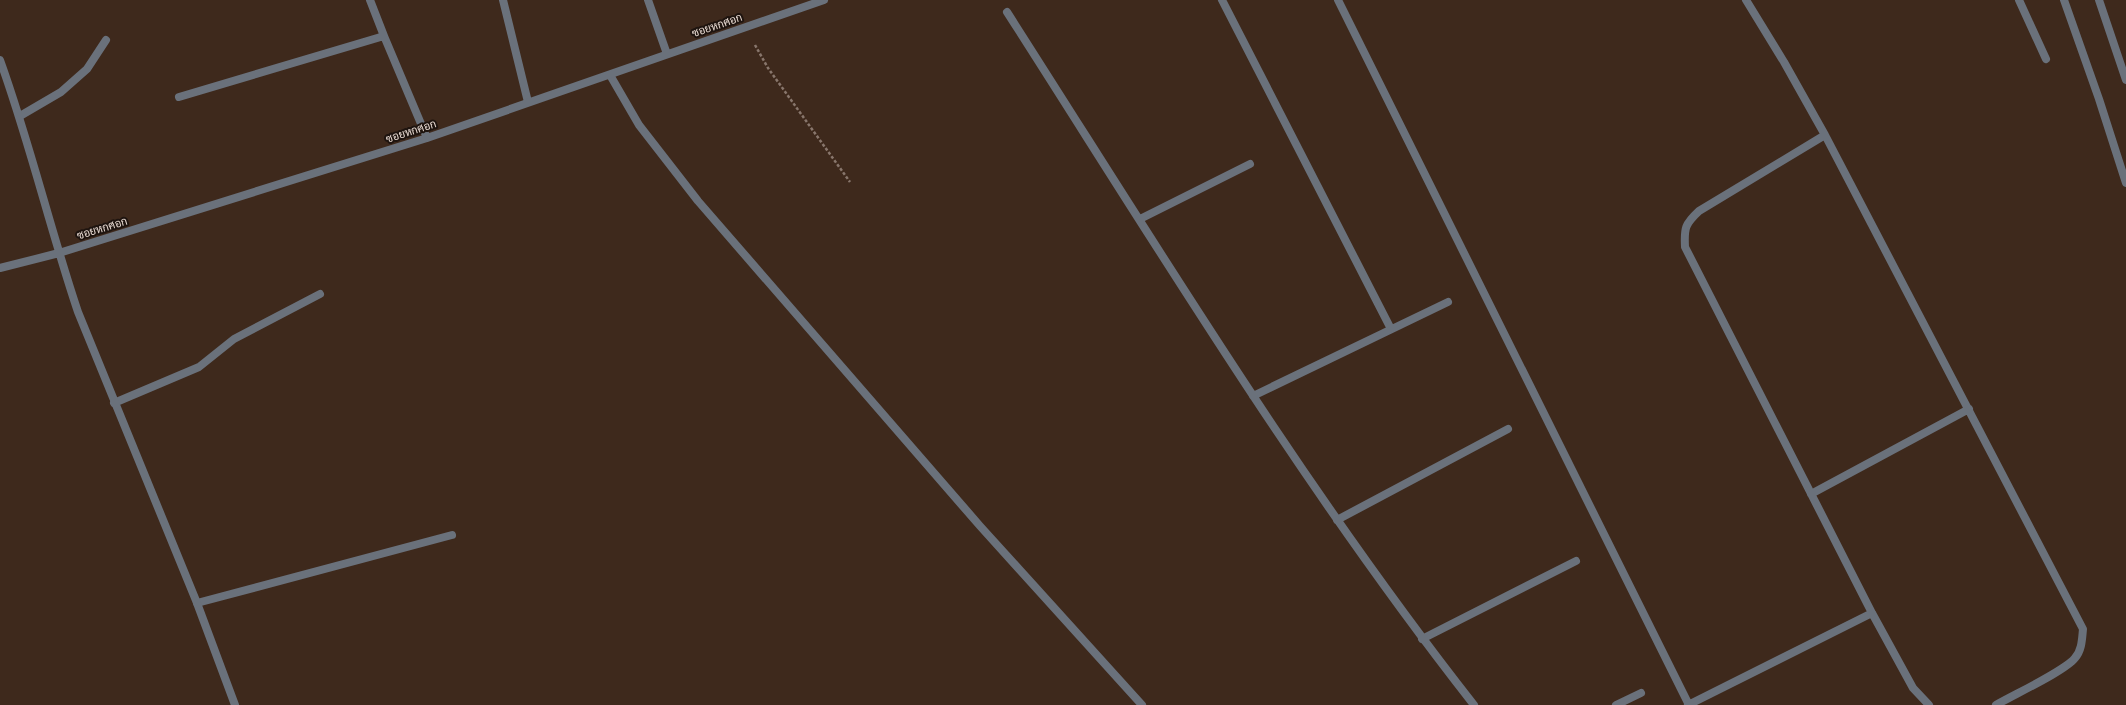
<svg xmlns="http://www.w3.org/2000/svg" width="2126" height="705" font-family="'Space Grotesk',Sarabun,sans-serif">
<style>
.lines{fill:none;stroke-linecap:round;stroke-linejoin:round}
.path{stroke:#88766c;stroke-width:2.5;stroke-dasharray:3 2;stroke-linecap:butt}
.lane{stroke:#6a717b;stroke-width:8}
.street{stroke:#6a717b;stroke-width:8}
.labels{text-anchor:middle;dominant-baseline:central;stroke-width:4;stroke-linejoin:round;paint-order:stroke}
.street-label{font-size:11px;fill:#e8dad2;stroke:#1e140f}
</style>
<rect width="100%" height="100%" fill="#3e291c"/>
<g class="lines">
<path class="path" d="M755,45L768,68L850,182"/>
<path class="lane" d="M503,0L528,102
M2019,0L2046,59
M2064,0L2099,99L2126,183
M610,75L639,125L698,201L980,526L1142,705
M20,116L61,92L87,69L106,40
M114,403L199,367L234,339L320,294
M197,603L452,535"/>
<path class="street" d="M370,0L384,36
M648,0L667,54
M1222,0L1391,329
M1338,0L1689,705
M1746,0L1784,62L1825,135L2083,629C2082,639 2082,650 2075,658C2065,671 2013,695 1996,705
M2099,0L2126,80
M1007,12C1157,246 1302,486 1474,705
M0,60C30,143 50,229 78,312L197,603L235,705
M179,97L384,36L427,138
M1825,135L1699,211C1685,224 1684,228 1685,247L1872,613L1913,688L1929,705
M1140,219L1250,164
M0,268L59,253L427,138L824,0
M1253,396L1448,302
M1811,494L1969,409
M1337,520L1508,429
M1422,639L1576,561
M1616,705L1641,693
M1688,705L1872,613"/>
</g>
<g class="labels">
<g class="street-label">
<text transform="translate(717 25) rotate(-19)">ซอยหกศอก</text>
<text transform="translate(411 131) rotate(-18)">ซอยหกศอก</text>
<text transform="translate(102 228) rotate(-17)">ซอยหกศอก</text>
</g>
</g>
</svg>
